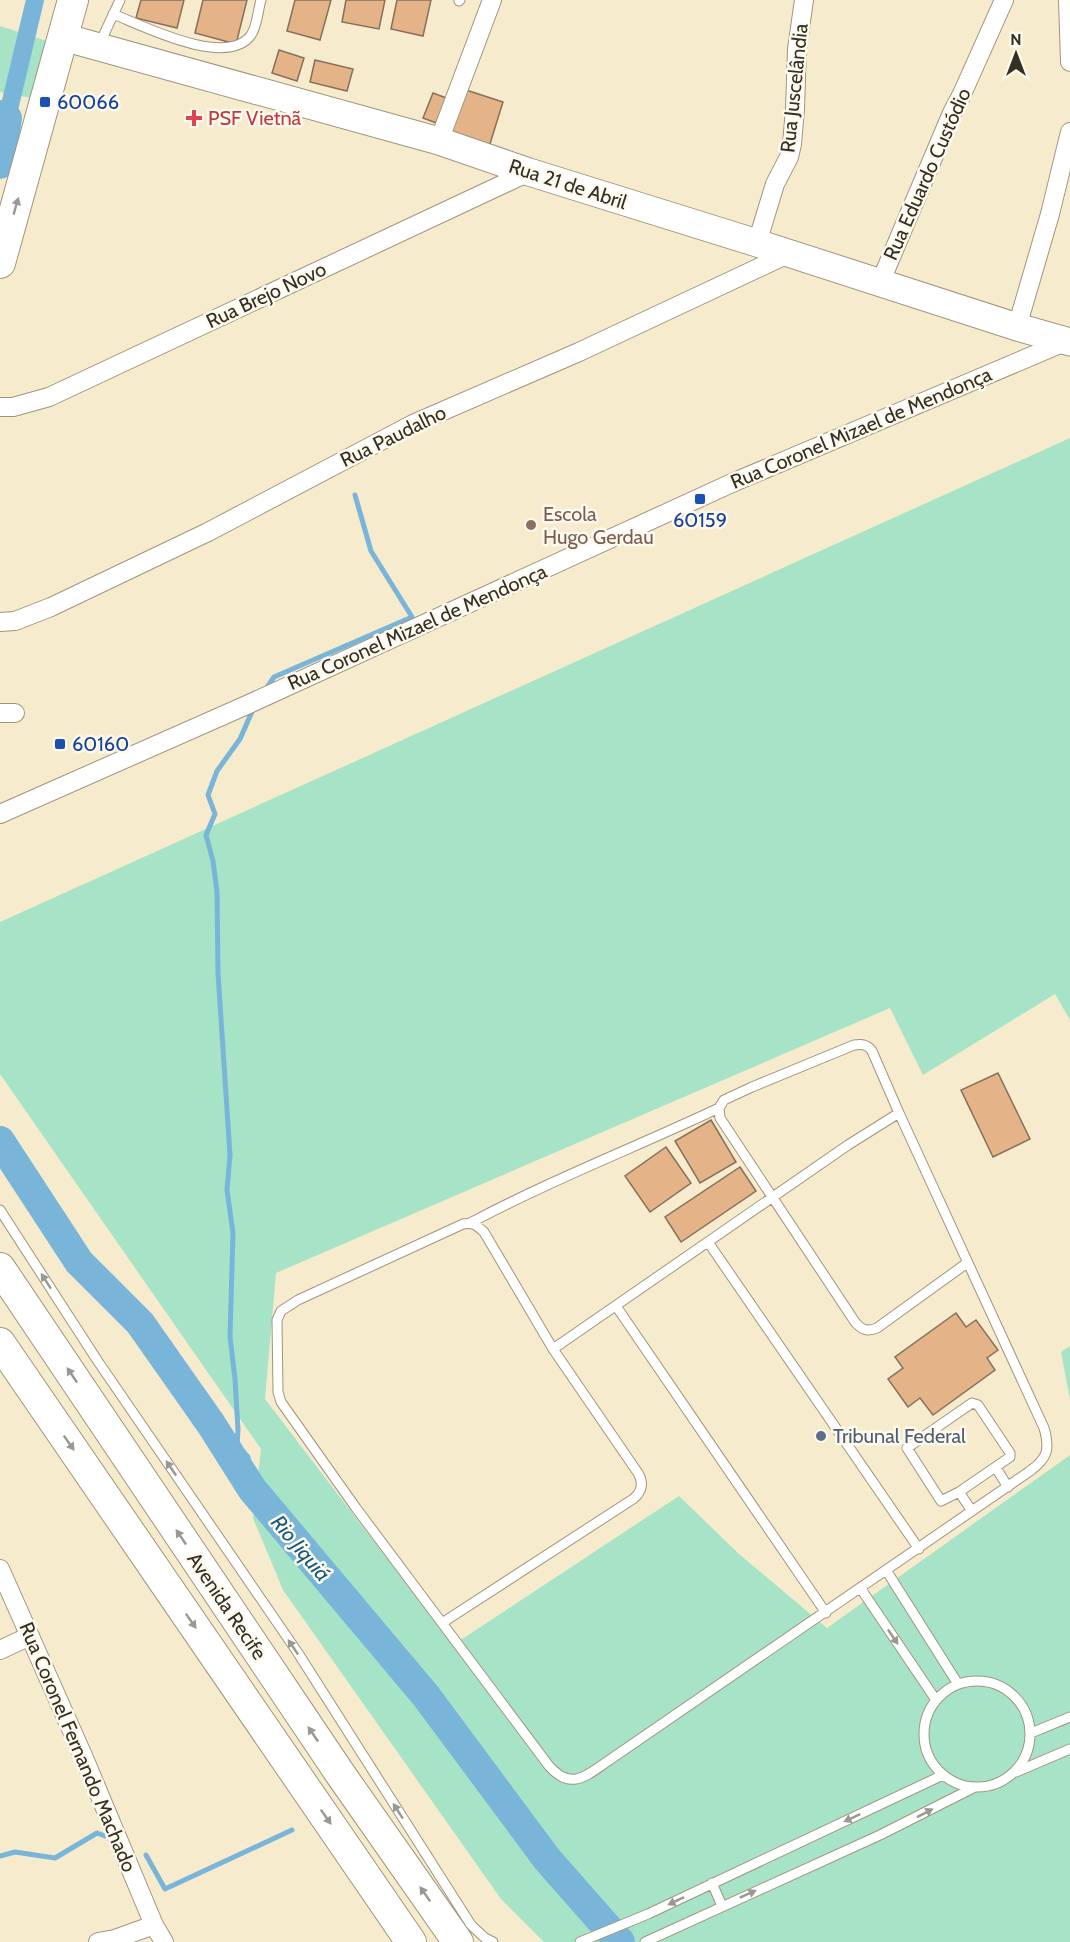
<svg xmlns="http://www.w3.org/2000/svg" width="1070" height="1942" font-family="Cabin,sans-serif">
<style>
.green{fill:#a7e4c7}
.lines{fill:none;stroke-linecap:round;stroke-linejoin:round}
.stream{stroke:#79b5d9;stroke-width:5}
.canal{stroke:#79b5d9;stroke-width:18}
.river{stroke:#79b5d9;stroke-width:30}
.building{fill:#e4b388;stroke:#86705d;stroke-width:1.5}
.lane-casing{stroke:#a0957b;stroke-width:11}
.street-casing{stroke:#a0957b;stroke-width:20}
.secondary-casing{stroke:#a0957b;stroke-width:29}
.primary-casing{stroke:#a0957b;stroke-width:32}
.lane{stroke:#fff;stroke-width:9}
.street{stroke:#fff;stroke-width:18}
.secondary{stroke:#fff;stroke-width:27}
.primary{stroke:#fff;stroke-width:30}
.oneway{fill:#9a9892}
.transit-dot{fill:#1a4fb4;stroke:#fef9ed;stroke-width:2}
.health-dot{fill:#e0444e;stroke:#fef9ed;stroke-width:2}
.education-dot{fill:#8d6e63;stroke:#fef9ed;stroke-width:2}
.service-dot{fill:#5c6f8a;stroke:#fef9ed;stroke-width:2}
.labels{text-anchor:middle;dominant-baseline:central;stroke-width:5;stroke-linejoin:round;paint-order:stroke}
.street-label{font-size:20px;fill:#353025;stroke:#fef9ed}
.transit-label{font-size:20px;fill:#164399;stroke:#fef9ed;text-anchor:start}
.health-label{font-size:20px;fill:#be3a42;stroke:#fef9ed;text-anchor:start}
.education-label{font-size:20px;fill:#785e54;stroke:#fef9ed;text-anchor:start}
.service-label{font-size:20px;fill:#4e5e75;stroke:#fef9ed;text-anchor:start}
.water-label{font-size:21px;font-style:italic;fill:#125b7f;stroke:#fef9ed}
</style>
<rect width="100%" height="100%" fill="#f7ebce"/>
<path class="green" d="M0,26L47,41L31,98L0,92Z
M1070,438V1020L1055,994L923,1075L890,1008L276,1273L265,1399L453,1645L679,1496L739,1554L827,1628L1070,1455V1942H544L501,1899L283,1590L253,1518L261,1449L0,1074V922Z
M1070,1346V1400L1061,1352Z"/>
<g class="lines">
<path class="stream" d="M266,689L274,677L412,617L371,551L355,495
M252,1489L248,1457L237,1445L238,1430L235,1379L230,1337L233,1233L227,1190L230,1155L218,973L217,892L213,861L206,835L215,814L208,795L217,771L240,739L254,707
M146,1855L165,1889L292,1830
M0,1856L15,1852L55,1858L97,1833L105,1836"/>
<path class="canal" d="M7,118L35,0"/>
<path class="river" d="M0,115L7,118L0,164
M0,1141L79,1262L140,1323L211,1424L252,1489L426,1696L547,1859L620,1942"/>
</g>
<path class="building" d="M141,0H184L177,28L136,18Z
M203,0H247L236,44L195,33Z
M295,0H331L320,40L287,31Z
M346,0H385L379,29L342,22Z
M397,0H431L423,36L391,29Z
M279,50L304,58L297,81L272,73Z
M315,60L353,69L347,91L310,82Z
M463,89L503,102L489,147L448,134Z
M433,93L449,99L439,124L423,118Z
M998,1073L1030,1139L993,1157L961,1090Z
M711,1120L736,1162L700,1183L675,1141Z
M666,1147L691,1183L650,1212L625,1176Z
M740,1167L756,1191L681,1242L665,1217Z
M956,1313L966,1327L976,1320L998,1350L987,1358L995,1370L933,1415L920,1398L908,1407L888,1379L903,1368L895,1357Z"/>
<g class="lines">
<defs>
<path id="lane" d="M459,1L460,0
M113,14C141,25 227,69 251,35C257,27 258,10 261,0
M99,45L120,0
M899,1113L872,1051C867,1044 862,1044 854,1045L752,1087L724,1100L719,1108L720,1118L855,1322C862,1330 867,1332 877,1328L967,1263
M0,1210L97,1360L298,1653L471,1925L485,1938L493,1942
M470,1223C551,1180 636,1147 719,1108
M708,1242L919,1549
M616,1306L826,1613
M972,1403L978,1405L1010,1453V1457L959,1492L941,1501L907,1448Z
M996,1468L1008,1487
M959,1492L972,1511
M886,1570L958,1684
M861,1589L936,1700
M442,1623L633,1499C642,1492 644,1483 638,1473L553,1349L484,1232C476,1225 473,1222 463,1224L298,1300L281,1311L277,1320L278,1392L281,1402L356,1508L549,1766C571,1791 586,1776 608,1761L1030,1471C1048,1458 1050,1449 1044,1428L899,1113L848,1145L553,1349
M924 1734a53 53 0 1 1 106 0a53 53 0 1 1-106 0Z
M1031,1733L1070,1717
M1016,1772L1070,1749
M712,1883L722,1906
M580,1942L648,1914L943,1775
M645,1942L880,1835L973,1788"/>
<path id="street" d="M1068,0L1070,62
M439,141L492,0
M757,243L775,184L789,157L792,144L795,109L797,49L804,0
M880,283L952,113L962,94L1004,0
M1017,327L1050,214L1070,132
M0,407H13L49,397L529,172
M0,622L15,621L51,607L208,532L413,424L579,352L788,254
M0,713H15
M0,814L249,704L732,483L1067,341
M0,1569L84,1758L154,1925L164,1942
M0,1650L30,1636
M98,1942L115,1939L154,1925"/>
<path id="secondary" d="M63,37L439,141L529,172L757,243L1017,327L1070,342"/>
<path id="primary" d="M0,263L73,0
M0,1268L341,1775L458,1942
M0,1343L411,1942"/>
</defs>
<use href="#lane" class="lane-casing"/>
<use href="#street" class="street-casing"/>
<use href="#secondary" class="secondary-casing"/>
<use href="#primary" class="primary-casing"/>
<use href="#lane" class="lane"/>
<use href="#street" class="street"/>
<use href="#secondary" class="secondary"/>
<use href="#primary" class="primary"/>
</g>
<defs><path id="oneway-solid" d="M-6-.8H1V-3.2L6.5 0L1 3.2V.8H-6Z" transform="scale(1.5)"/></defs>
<g class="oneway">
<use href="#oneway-solid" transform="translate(16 206) rotate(-74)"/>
<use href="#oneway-solid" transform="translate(46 1281) rotate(-123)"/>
<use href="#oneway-solid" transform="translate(72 1375) rotate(-124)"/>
<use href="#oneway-solid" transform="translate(69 1443) rotate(55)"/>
<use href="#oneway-solid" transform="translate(171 1468) rotate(-124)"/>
<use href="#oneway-solid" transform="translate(181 1537) rotate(-124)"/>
<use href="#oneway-solid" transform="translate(191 1621) rotate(55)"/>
<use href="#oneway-solid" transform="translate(893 1637) rotate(56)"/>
<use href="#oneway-solid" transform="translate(293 1647) rotate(-124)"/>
<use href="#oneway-solid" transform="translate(313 1734) rotate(-124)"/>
<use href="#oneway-solid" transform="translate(398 1811) rotate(-123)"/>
<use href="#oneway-solid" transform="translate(925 1813) rotate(-27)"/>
<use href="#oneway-solid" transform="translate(326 1817) rotate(55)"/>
<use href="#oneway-solid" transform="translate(852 1818) rotate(155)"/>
<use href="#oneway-solid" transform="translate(425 1894) rotate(-125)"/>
<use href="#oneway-solid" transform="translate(748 1894) rotate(-24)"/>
<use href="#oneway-solid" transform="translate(676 1901) rotate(154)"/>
</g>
<g class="transit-dot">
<rect x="39" y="96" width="12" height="12" rx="3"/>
<rect x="694" y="493" width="12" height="12" rx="3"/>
<rect x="54" y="738" width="12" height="12" rx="3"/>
</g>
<path class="health-dot" d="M191 109h6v6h6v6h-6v6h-6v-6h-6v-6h6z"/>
<circle class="education-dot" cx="531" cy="525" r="6"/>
<circle class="service-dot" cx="821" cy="1436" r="6"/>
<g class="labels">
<g class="street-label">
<text transform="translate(794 88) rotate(-84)">Rua Juscelândia</text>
<text transform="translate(927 174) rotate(-66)">Rua Eduardo Custódio</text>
<text transform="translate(568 184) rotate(18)">Rua 21 de Abril</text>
<text transform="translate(266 295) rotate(-25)">Rua Brejo Novo</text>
<text transform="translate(861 428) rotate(-23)">Rua Coronel Mizael de Mendonça</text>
<text transform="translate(393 436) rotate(-26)">Rua Paudalho</text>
<text transform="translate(417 627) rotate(-24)">Rua Coronel Mizael de Mendonça</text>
<text transform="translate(227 1606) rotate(56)">Avenida Recife</text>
<text transform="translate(78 1747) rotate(67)">Rua Coronel Fernando Machado</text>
</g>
<g class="transit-label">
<text x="57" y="102">60066</text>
<text x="700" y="520" text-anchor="middle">60159</text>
<text x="72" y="744">60160</text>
</g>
<g class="health-label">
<text x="208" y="118">PSF Vietnã</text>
</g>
<g class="education-label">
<text x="543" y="514">Escola<tspan x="543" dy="23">Hugo Gerdau</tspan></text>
</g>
<g class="service-label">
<text x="833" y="1436">Tribunal Federal</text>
</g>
<g class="water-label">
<text transform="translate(301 1548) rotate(50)">Rio Jiquiá</text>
</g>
</g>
<g transform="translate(1016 54)" stroke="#fef9ed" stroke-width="4.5" paint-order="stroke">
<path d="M0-4.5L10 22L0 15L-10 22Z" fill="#353025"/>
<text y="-9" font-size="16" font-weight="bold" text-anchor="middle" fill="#353025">N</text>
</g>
</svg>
